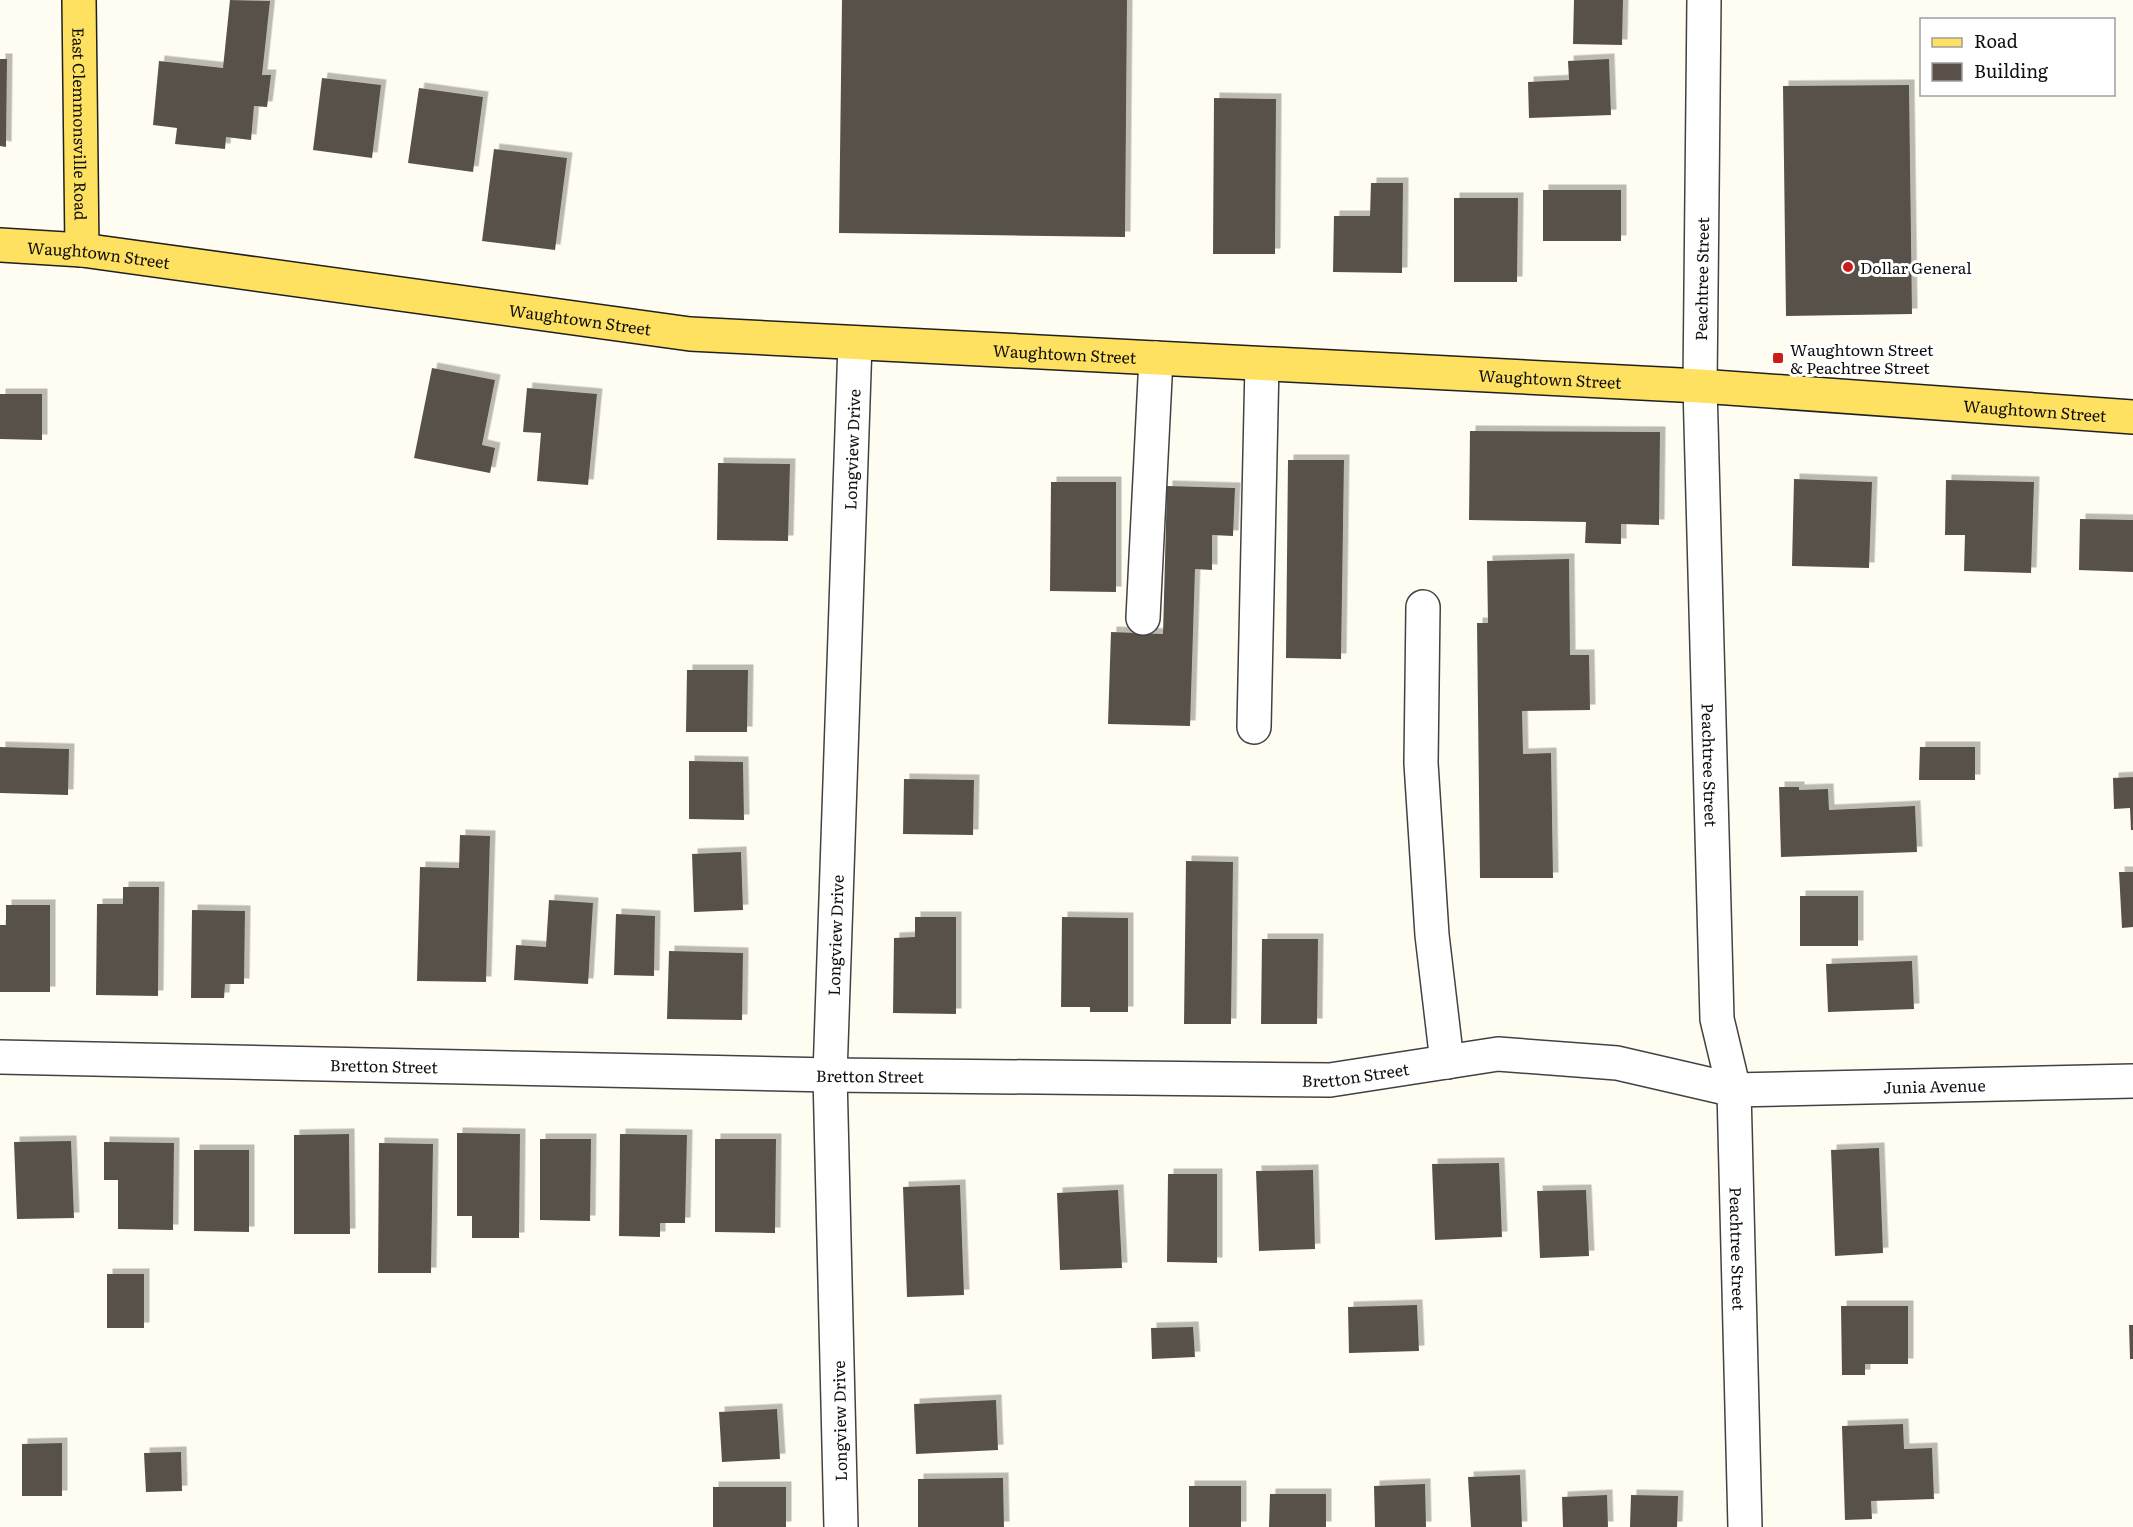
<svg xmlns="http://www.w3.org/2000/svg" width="2133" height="1527" font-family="Literata,serif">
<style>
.building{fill:#59514a;filter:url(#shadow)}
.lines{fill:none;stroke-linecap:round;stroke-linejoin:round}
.minor-casing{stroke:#424242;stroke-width:36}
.major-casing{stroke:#202020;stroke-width:36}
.minor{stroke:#fff;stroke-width:33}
.major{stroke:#ffe161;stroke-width:33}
.poi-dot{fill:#cd1b1a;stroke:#fff;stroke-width:2}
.labels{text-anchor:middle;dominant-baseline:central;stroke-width:6;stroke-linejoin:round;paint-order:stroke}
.street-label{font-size:16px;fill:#0f0f0f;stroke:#fff}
.poi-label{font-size:16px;fill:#0f0f0f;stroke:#fff;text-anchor:start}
</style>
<defs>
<filter id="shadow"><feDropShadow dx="5.5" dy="-5.5" stdDeviation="0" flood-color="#0004"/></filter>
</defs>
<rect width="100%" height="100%" fill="#fffdf1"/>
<path class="building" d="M230,0L270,1L262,75H271L267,107L254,106L251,140L226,137L225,149L175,144L177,128L153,125L159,61L223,68Z
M842,0H1127L1125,237L839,233Z
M1574,0H1623L1622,45L1573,44Z
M0,59H7L6,147L0,146Z
M1609,59L1611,115L1529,118L1528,82L1569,80L1568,61Z
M322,78L381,85L372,158L313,150Z
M1909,85L1912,314L1786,316L1783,86Z
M419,88L483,97L473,172L408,163Z
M1214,98L1276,99L1275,254H1213Z
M494,149L567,158L555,250L482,241Z
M1371,183H1403L1402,273L1333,272L1334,216H1370Z
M1543,190H1621V241H1543Z
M1454,198H1518L1517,282H1454Z
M432,368L495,380L482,445L495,448L490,473L414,458Z
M527,388L597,394L588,485L537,481L541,433L523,432Z
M0,394H42V440L0,439Z
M1470,431L1660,432L1659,525L1621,524V544L1585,543L1586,522L1469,520Z
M1288,460H1344L1341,659L1286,658Z
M718,463L790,464L788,541L717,540Z
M1794,479L1872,482L1869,568L1792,566Z
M1946,480L2034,482L2031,573L1964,571L1965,535H1945Z
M1051,482H1116V592L1050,591Z
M1167,486L1235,488L1233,536L1212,535V570L1195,569L1190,726L1108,724L1111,632L1163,634Z
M2080,519L2133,520V572L2079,570Z
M1569,559L1570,655H1589L1590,710L1522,711L1523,754L1551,753L1553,878H1480L1477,623H1488L1487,561Z
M687,670H748L747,732H686Z
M0,747L69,749L68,795L0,793Z
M1920,747H1975V780H1919Z
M689,761L743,762L744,820L689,819Z
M2133,777V830H2131L2130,808L2114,809L2113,778Z
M904,779L974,780L973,835L903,834Z
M1779,787H1799V790L1828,789L1829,810L1915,806L1917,852L1781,857Z
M460,835L490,836L486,982L417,981L420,867L459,868Z
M741,852L743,910L694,912L692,854Z
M1186,861L1233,862L1231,1024H1184Z
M2119,872H2133V927L2122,928Z
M123,887H159L158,996L96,995L97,904H123Z
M1800,896H1858V946H1800Z
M549,900L593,903L588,984L514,980L516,945L546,947Z
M6,905H50V992H0V925H6Z
M192,910L245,911L244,984H225L224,998H191Z
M616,914L655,916L654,976L614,975Z
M915,917H956V1014L893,1013L894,938L915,937Z
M1062,917L1128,918V1012H1090V1007H1061Z
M1262,939H1318L1317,1024H1261Z
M669,951L743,953L742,1020L667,1019Z
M1912,961L1914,1009L1828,1012L1826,964Z
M457,1133L520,1134L519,1238H472V1216H457Z
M349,1134L350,1234H294V1135Z
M620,1134L687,1135L685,1223H660V1237L619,1236Z
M540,1139H591L590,1221L540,1220Z
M715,1139H776L775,1233L715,1232Z
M71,1141L74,1218L17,1219L14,1142Z
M104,1142L174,1143L173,1230L118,1229V1180H104Z
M379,1143L433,1144L431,1273H378Z
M1879,1148L1883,1253L1835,1256L1831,1150Z
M194,1150H249V1232L194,1231Z
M1499,1163L1502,1237L1435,1240L1432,1164Z
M1313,1170L1315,1249L1259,1251L1256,1171Z
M1168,1174H1217V1263L1167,1262Z
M960,1185L964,1295L907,1297L903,1187Z
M1118,1190L1122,1268L1060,1270L1057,1193Z
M1586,1190L1589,1256L1540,1258L1537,1191Z
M107,1274H144V1328H107Z
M1417,1305L1419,1351L1349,1353L1348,1307Z
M1841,1306H1908V1364H1865V1375H1842Z
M2129,1325H2133V1359H2130Z
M1193,1327L1195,1357L1152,1359L1151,1328Z
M996,1400L998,1450L916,1454L914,1404Z
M777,1409L780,1459L722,1462L719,1412Z
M1903,1424L1904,1449L1932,1448L1934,1499L1871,1501L1872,1519L1845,1520L1842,1426Z
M62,1443V1496H22V1444Z
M181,1452L182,1491L146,1492L144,1453Z
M1520,1475L1522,1527H1471L1468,1477Z
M1003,1478L1004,1527H918V1479Z
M1425,1484L1426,1527H1375L1374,1486Z
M1189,1486H1241V1527H1189Z
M713,1487H786V1527H713Z
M1270,1494H1326V1527H1269Z
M1607,1495L1608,1527H1563L1562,1497Z
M1631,1495L1678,1496L1677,1527H1630Z"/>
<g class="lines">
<defs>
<g id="minor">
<path id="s1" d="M1704,0L1700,386L1717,1019L1734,1090L1745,1527"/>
<path d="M1423,607L1421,763L1432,935L1447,1062"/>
<path d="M1143,618L1156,358"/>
<path d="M1254,727L1262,364"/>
<path id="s2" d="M0,1057L830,1075L1330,1080L1498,1054L1617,1063L1734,1090L2133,1081"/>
<path id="s3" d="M841,1527L830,1075L855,343"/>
</g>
<g id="major">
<path id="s4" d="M79,0L82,250"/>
<path id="s5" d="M0,245L82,250L690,334L1700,386L2133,417"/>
</g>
</defs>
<use href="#minor" class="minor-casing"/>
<use href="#major" class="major-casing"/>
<use href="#minor" class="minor"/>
<use href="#major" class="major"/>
</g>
<g class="poi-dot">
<circle cx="1848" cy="267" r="6"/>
<rect x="1772" y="352" width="12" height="12" rx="3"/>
</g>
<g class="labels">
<g class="street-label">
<text stroke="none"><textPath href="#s4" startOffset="124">East Clemmonsville Road</textPath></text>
<text stroke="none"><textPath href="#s5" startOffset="99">Waughtown Street</textPath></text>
<text transform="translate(1701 279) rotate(-89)">Peachtree Street</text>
<text stroke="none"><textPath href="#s5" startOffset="585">Waughtown Street</textPath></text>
<text stroke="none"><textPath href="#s5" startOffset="1071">Waughtown Street</textPath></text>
<text stroke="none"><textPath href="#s5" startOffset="1557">Waughtown Street</textPath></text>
<text stroke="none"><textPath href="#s5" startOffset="2043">Waughtown Street</textPath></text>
<text stroke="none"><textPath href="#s3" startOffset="1078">Longview Drive</textPath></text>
<text stroke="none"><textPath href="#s1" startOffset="765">Peachtree Street</textPath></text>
<text stroke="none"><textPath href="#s3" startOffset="592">Longview Drive</textPath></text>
<text stroke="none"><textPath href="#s2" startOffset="384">Bretton Street</textPath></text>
<text stroke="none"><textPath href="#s2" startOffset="1356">Bretton Street</textPath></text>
<text stroke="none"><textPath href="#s2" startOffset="870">Bretton Street</textPath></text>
<text stroke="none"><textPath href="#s2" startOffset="1940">Junia Avenue</textPath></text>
<text stroke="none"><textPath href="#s1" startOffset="1251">Peachtree Street</textPath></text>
<text transform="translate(839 1421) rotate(-91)">Longview Drive</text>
</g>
<g class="poi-label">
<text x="1860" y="267">Dollar General</text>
<text x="1790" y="349">Waughtown Street<tspan x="1790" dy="18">&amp; Peachtree Street</tspan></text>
</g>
</g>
<rect x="1920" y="18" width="195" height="78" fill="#ffffff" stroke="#9f9f9f" stroke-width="1.5"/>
<rect x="1932" y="38" width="30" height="9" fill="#ffe161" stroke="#9f9f9f" stroke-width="1.5"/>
<text x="1974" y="48" font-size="18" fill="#0f0f0f">Road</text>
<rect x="1932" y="63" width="30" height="18" fill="#59514a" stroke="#9f9f9f" stroke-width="1.5"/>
<text x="1974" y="78" font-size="18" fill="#0f0f0f">Building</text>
</svg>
